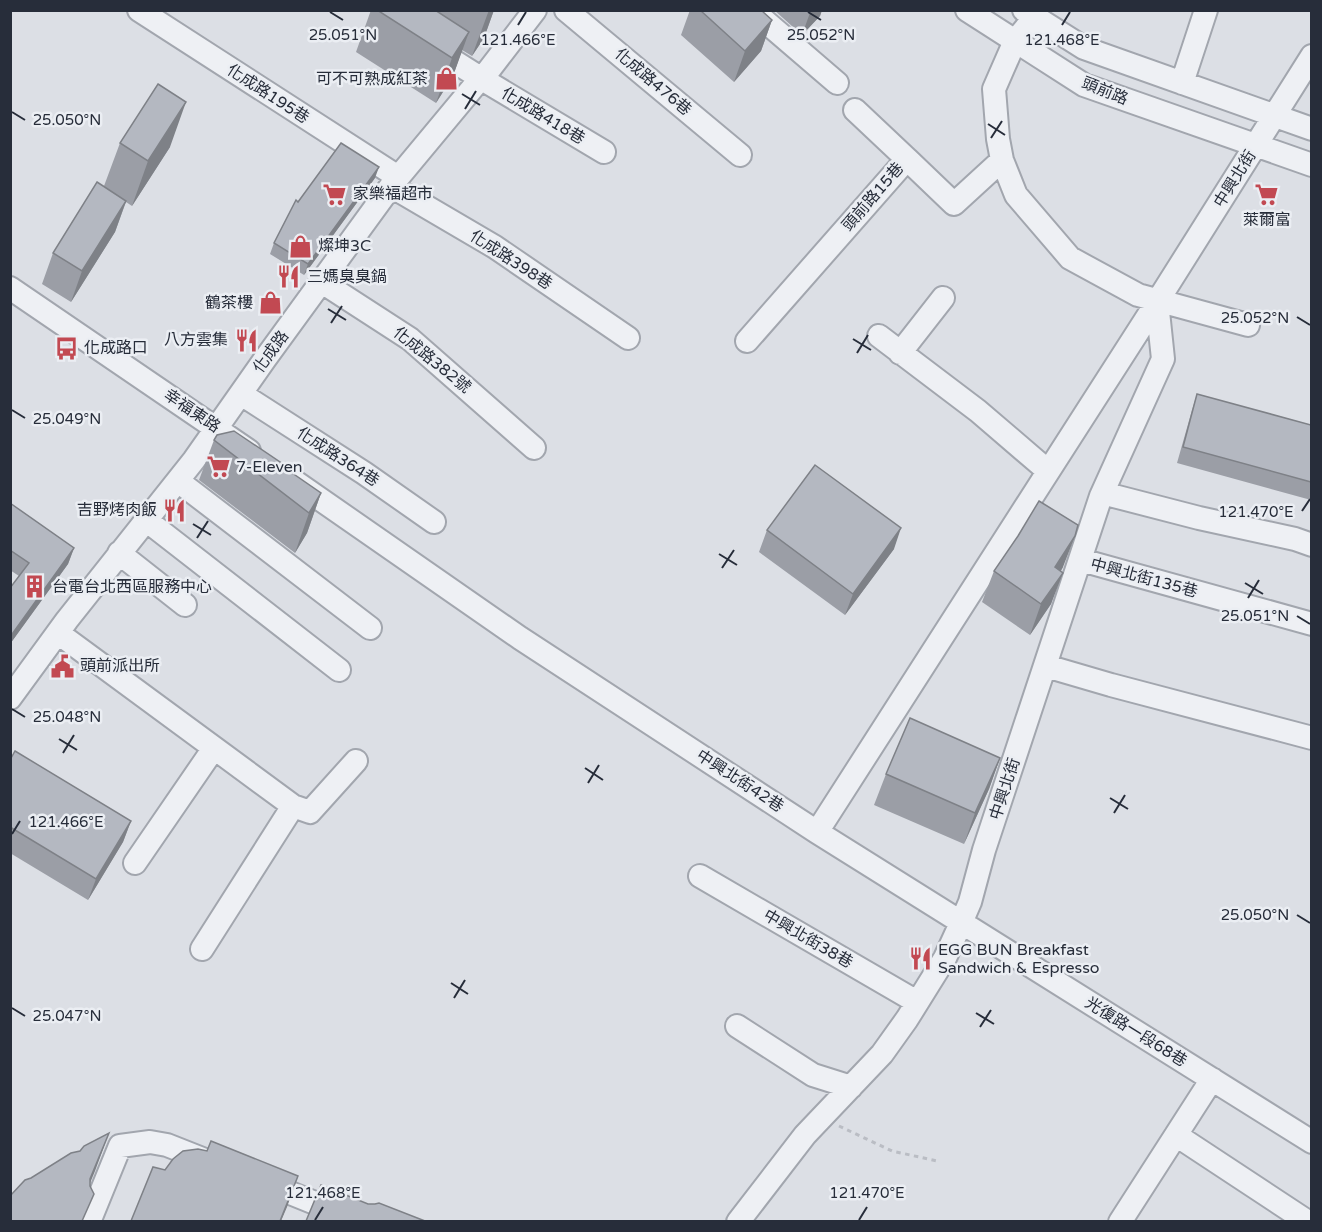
<svg xmlns="http://www.w3.org/2000/svg" width="1322" height="1232" font-family="'Varela Round','Noto Sans TC',sans-serif">
<style>
.lines{fill:none;stroke-linecap:round;stroke-linejoin:round}
.minor-casing{stroke:#a2a6ae;stroke-width:26}
.path{stroke:#babdc4;stroke-width:3;stroke-dasharray:4.5 4.5;stroke-linecap:butt}
.minor{stroke:#eef0f4;stroke-width:22}
.wall{fill:#9b9ea6}
.shaded-wall{fill:#7e8187}
.building{fill:#b4b8c1;stroke:#7e8187;stroke-width:1.5}
.ticks{fill:none;stroke:#272d3a;stroke-width:2}
.labels{text-anchor:middle;dominant-baseline:central;stroke-width:5;stroke-linejoin:round;paint-order:stroke}
.poi-label{font-size:16px;fill:#272d3a;stroke:#ebeef3;text-anchor:start}
.street-label{font-size:16px;fill:#272d3a;stroke:#ebeef3}
.ticks-label{font-size:15px;text-anchor:middle;fill:#272d3a;stroke:#ebeef3;stroke-width:5;stroke-linejoin:round;paint-order:stroke}
</style>
<rect width="100%" height="100%" fill="#dcdfe5"/>
<g class="lines">
<defs>
<path id="minor" d="M139,10L398,177
M566,10L740,155
M752,10L837,83
M967,10L1084,85L1312,165
M1024,10L1084,48L1312,129
M433,48L482,79L604,152
M1182,83L1206,10
M855,110L907,159
M1002,160L1016,195L1070,258L1138,295L1248,325
M391,186L495,247L628,338
M322,282L410,339L534,448
M10,288L249,451
M879,336L978,411L1048,471
M747,341L907,159L954,204L1002,160L998,139L994,89L1015,41L1035,17
M900,353L943,298
M241,394L364,473L434,522
M178,481L370,628
M294,481L520,638L817,832L1312,1142
M1101,496L1110,495L1199,518L1295,539L1312,545
M146,520L339,670
M119,553L185,605
M1081,560L1312,624
M58,633L293,806L310,812L356,761
M1046,666L1111,685L1312,738
M10,698L67,620L194,460L265,359L391,186L475,85L482,79L535,10
M817,832L1157,302L1312,56
M135,863L214,748
M700,876L917,1002
M202,949L293,806
M737,1026L813,1075L851,1087
M1176,1135L1308,1222
M263,1182L362,1222
M89,1222L120,1146L150,1142L167,1145L210,1162
M738,1222L805,1135L882,1054L907,1019L945,958L961,923L970,902L984,850L1101,496L1163,359L1157,302
M1120,1222L1212,1079"/>
</defs>
<use href="#minor" class="minor-casing"/>
<path class="path" d="M839,1126L892,1151L937,1161"/>
<use href="#minor" class="minor"/>
</g>
<path class="wall" d="M371,10H494L484,38L472,56L462,50L453,76L436,103L356,52Z
M690,10H761L772,20L761,51L734,82L681,35Z
M774,10H822L820,16L802,35Z
M120,143L170,147L132,206L126,202L115,232L71,302L42,284L53,253L104,186Z
M375,178L304,275L270,254L274,243L298,202Z
M1197,394L1311,425V500L1177,463L1192,410Z
M214,440L285,469L321,493L307,533L295,553L199,480Z
M10,503L74,548L68,564L10,644V588L19,576L10,570Z
M767,530L894,549L845,615L759,552Z
M1063,567L1061,571L1051,604L1030,635L982,602L994,571Z
M1000,758L989,789L964,844L874,805L886,774Z
M10,760L131,821L123,842L88,900L10,853Z"/>
<path class="shaded-wall" d="M489,10H494L484,38L472,56Z
M811,10H822L820,16L802,35Z
M772,20L761,51L734,82L745,51Z
M469,32L453,76L436,103L452,58Z
M186,102L170,147L132,206L148,161Z
M379,167L375,178L304,275L308,264Z
M126,201L115,232L71,302L82,271Z
M321,493L307,533L295,553L309,513Z
M901,528L894,549L845,615L853,594Z
M1075,536L1063,567L1044,598L1055,567Z
M74,548L68,564L10,644V637Z
M1063,573L1051,604L1030,635L1041,604Z
M1000,758L989,789L964,844L975,813Z
M131,821L123,842L88,900L96,879Z
M109,1133L95,1171L76,1217L90,1179Z
M298,1176L287,1207L281,1221H280Z"/>
<path class="building" d="M377,10H435L469,32L452,58Z
M700,10H761L772,20L745,51Z
M158,84L186,102L148,161L120,143Z
M341,143L379,167L308,264L274,243L296,200L298,202Z
M97,182L126,201L82,271L53,253Z
M1197,394L1311,425V482L1183,447Z
M234,431L286,466L285,468L321,493L309,513L214,440L217,435Z
M815,465L901,528L853,594L767,530Z
M1039,501L1078,525L1075,536L1055,567L1063,573L1041,604L994,571L1018,536Z
M10,503L74,548L10,637V588L29,563L10,550Z
M910,718L1000,758L975,813L886,774Z
M15,751L131,821L96,879L10,827V760Z
M109,1133L90,1179V1186L94,1194L82,1221H10V1196L25,1180L31,1178L71,1153L80,1151L84,1146Z
M211,1141L298,1176L280,1221H131L153,1167L165,1170L173,1159L183,1151L198,1149L207,1151Z
M321,1185L368,1204H375L379,1203L425,1221H306Z"/>
<path class="ticks" d="M330,12L343,20M808,12L821,20M518,25L526,12M1062,25L1070,12M462,94L480,105M465,109L476,91M12,112L25,120M988,124L1005,135M991,138L1002,121M328,309L346,320M1297,317L1310,325M331,323L342,306M853,339L871,350M857,353L868,335M12,410L25,418M1302,511L1310,499M193,524L211,535M197,538L208,521M719,554L737,565M722,568L734,550M1245,583L1263,594M1248,598L1259,580M1297,616L1310,624M12,709L25,717M59,739L77,750M63,753L74,735M585,768L603,780M588,783L599,765M1110,798L1128,809M1114,813L1125,795M12,834L20,821M1297,915L1310,923M451,983L468,994M454,998L465,980M12,1008L25,1016M976,1013L994,1024M980,1027L991,1010M315,1220L323,1207M859,1220L867,1207"/>
<defs>
<symbol id="shop-bare" viewBox="-9 -9 18 18"><path d="M-5-2.5h2.3a2.7 3.5 0 0 1 5.4 0H5L5.5 6h-11ZM-1.5-2.5h3a1.5 2.3 0 0 0-3 0Z" fill="#c24952" stroke="#ebeef3" stroke-width="2.5" paint-order="stroke"/></symbol>
<symbol id="supermarket-bare" viewBox="-9 -9 18 18"><path d="M-6-5.5h2.5l.6 2H6L4.5 2H-2.5L-4.4-4H-6ZM-1.5 3.2a1.3 1.3 0 1 0 .1 0ZM3 3.2a1.3 1.3 0 1 0 .1 0Z" fill="#c24952" stroke="#ebeef3" stroke-width="2.5" paint-order="stroke"/></symbol>
<symbol id="restaurant-bare" viewBox="-9 -9 18 18"><path d="M-5-6h1v4h1v-4h1v4h1v-4h1v5L-1.5 .5V6h-2V.5L-5-1ZM5-6V6H3V1.5H1.5Q1.5-4 5-6Z" fill="#c24952" stroke="#ebeef3" stroke-width="2.5" paint-order="stroke"/></symbol>
<symbol id="bus-bare" viewBox="-9 -9 18 18"><path d="M-5-6H5V4H4V6H2V4H-2V6H-4V4H-5ZM-3.5-4V0h7V-4ZM-3.5 1.2v1.5H-2V1.2ZM2 1.2v1.5H3.5V1.2Z" fill="#c24952" stroke="#ebeef3" stroke-width="2.5" paint-order="stroke"/></symbol>
<symbol id="building-bare" viewBox="-9 -9 18 18"><path d="M-4-6H4V6H1V3H-1V6H-4ZM-2.5-4.3h1.7v1.8h-1.7ZM.8-4.3h1.7v1.8H.8ZM-2.5-1h1.7V.8h-1.7ZM.8-1h1.7V.8H.8Z" fill="#c24952" stroke="#ebeef3" stroke-width="2.5" paint-order="stroke"/></symbol>
<symbol id="civic-bare" viewBox="-9 -9 18 18"><path d="M-.6-6.5H3V-4.5H.6V-3L4-1V1h2V6H-6V1h2V-1L-.6-3ZM-1.2 2.5V6h2.4V2.5Z" fill="#c24952" stroke="#ebeef3" stroke-width="2.5" paint-order="stroke"/></symbol>
</defs>
<g fill-rule="evenodd">
<use href="#shop-bare" x="430" y="62" width="33" height="33"/>
<use href="#supermarket-bare" x="318" y="178" width="33" height="33"/>
<use href="#supermarket-bare" x="1250" y="178" width="33" height="33"/>
<use href="#shop-bare" x="284" y="230" width="33" height="33"/>
<use href="#restaurant-bare" x="272" y="260" width="33" height="33"/>
<use href="#shop-bare" x="254" y="286" width="33" height="33"/>
<use href="#restaurant-bare" x="230" y="324" width="33" height="33"/>
<use href="#bus-bare" x="50" y="332" width="33" height="33"/>
<use href="#supermarket-bare" x="202" y="450" width="33" height="33"/>
<use href="#restaurant-bare" x="158" y="494" width="33" height="33"/>
<use href="#building-bare" x="18" y="570" width="33" height="33"/>
<use href="#civic-bare" x="46" y="650" width="33" height="33"/>
<use href="#restaurant-bare" x="904" y="942" width="33" height="33"/>
</g>
<g class="labels">
<g class="poi-label">
<text x="428" y="79" text-anchor="end">可不可熟成紅茶</text>
<text x="353" y="194">家樂福超市</text>
<text x="1267" y="220" text-anchor="middle">萊爾富</text>
<text x="318" y="246">燦坤3C</text>
<text x="307" y="277">三媽臭臭鍋</text>
<text x="253" y="303" text-anchor="end">鶴茶樓</text>
<text x="228" y="340" text-anchor="end">八方雲集</text>
<text x="84" y="348">化成路口</text>
<text x="236" y="467">7-Eleven</text>
<text x="157" y="510" text-anchor="end">吉野烤肉飯</text>
<text x="52" y="587">台電台北西區服務中心</text>
<text x="80" y="666">頭前派出所</text>
<text x="938" y="950">EGG BUN Breakfast<tspan x="938" dy="18">Sandwich &amp; Espresso</tspan></text>
</g>
<g class="street-label">
<text transform="translate(653 82) rotate(40)">化成路476巷</text>
<text transform="translate(1105 91) rotate(22)">頭前路</text>
<text transform="translate(268 94) rotate(33)">化成路195巷</text>
<text transform="translate(543 116) rotate(31)">化成路418巷</text>
<text transform="translate(1235 179) rotate(-58)">中興北街</text>
<text transform="translate(873 197) rotate(-49)">頭前路15巷</text>
<text transform="translate(511 260) rotate(33)">化成路398巷</text>
<text transform="translate(271 352) rotate(-54)">化成路</text>
<text transform="translate(432 360) rotate(39)">化成路382號</text>
<text transform="translate(192 411) rotate(34)">幸福東路</text>
<text transform="translate(338 457) rotate(33)">化成路364巷</text>
<text transform="translate(1144 578) rotate(15)">中興北街135巷</text>
<text transform="translate(740 781) rotate(33)">中興北街42巷</text>
<text transform="translate(1005 789) rotate(-72)">中興北街</text>
<text transform="translate(808 939) rotate(30)">中興北街38巷</text>
<text transform="translate(1136 1032) rotate(32)">光復路一段68巷</text>
</g>
</g>
<g class="ticks-label">
<text x="821" y="40">25.052°N</text>
<text x="343" y="40">25.051°N</text>
<text x="518" y="45">121.466°E</text>
<text x="1062" y="45">121.468°E</text>
<text x="67" y="125">25.050°N</text>
<text x="1255" y="323">25.052°N</text>
<text x="67" y="424">25.049°N</text>
<text x="1256" y="517">121.470°E</text>
<text x="1255" y="621">25.051°N</text>
<text x="67" y="722">25.048°N</text>
<text x="66" y="827">121.466°E</text>
<text x="1255" y="920">25.050°N</text>
<text x="67" y="1021">25.047°N</text>
<text x="323" y="1198">121.468°E</text>
<text x="867" y="1198">121.470°E</text>
</g>
<rect width="1322" height="1232" fill="none" stroke="#272d3a" stroke-width="24"/>
</svg>
